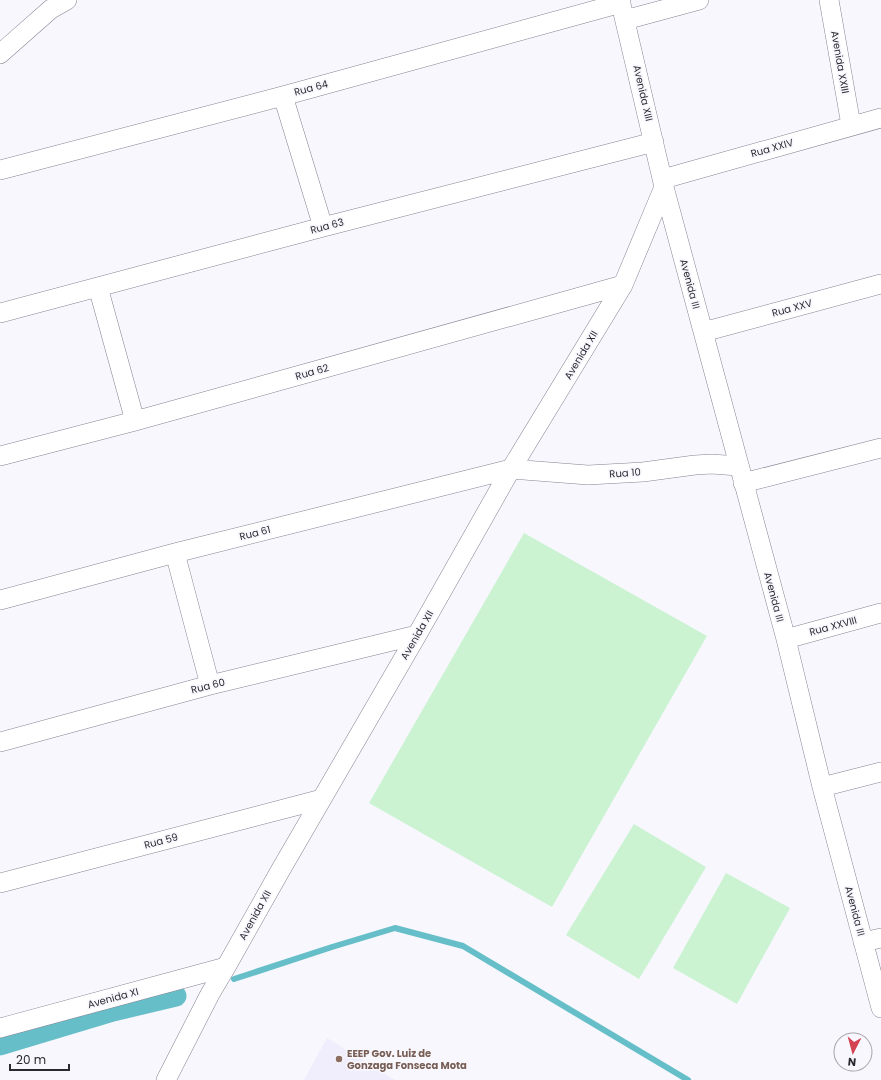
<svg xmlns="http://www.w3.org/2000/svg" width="881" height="1080" font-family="Poppins,sans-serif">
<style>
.built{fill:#f0edfc}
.green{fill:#cbf3d2}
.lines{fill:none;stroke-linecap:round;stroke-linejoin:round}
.stream{stroke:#66bfc8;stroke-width:6}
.canal{stroke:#66bfc8;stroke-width:21}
.street-casing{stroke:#878393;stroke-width:20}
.street{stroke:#fff;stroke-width:19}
.education-dot{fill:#8d6e63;stroke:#f8f7fe;stroke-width:1.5}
.labels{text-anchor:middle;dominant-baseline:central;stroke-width:3.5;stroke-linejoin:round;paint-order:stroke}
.street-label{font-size:10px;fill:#2b2930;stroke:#f8f7fe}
.education-label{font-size:10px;font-weight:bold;fill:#785e54;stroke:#f8f7fe;text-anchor:start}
</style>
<rect width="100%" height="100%" fill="#f8f7fe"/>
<path class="built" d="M327,1038L395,1080H304Z"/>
<path class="green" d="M524,533L707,636L552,907L369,803Z
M634,824L706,867L639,979L566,935Z
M726,873L790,908L737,1004L673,968Z"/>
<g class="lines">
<path class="stream" d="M234,979L332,947L395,928L463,946L688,1080"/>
<path class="canal" d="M0,1045L113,1011L176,996"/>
<defs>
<path id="street" d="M620,0L664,187L786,639L822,787L881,1008
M829,0L851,125
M625,20L699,0
M0,54L51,9L67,0
M283,96L323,227
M0,170L283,96L621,3
M663,179L881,118
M98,287L135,421
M0,313L323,227L654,142
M703,332L881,284
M0,456L135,421L623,285
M743,483L881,448
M175,553L210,685
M0,600L175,553L511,469L588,475L643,472L695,465L712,464L738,466
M786,639L881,613
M0,742L210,685L417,635
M822,787L881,772
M0,883L322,799
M863,942L881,938
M0,1028L226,967
M166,1080L210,994L226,967L280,871L417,635L511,469L623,285L664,187"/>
</defs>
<use href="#street" class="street-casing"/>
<use href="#street" class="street"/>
</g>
<circle class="education-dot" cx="339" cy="1059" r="4"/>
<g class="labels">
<g class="street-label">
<text transform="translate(840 62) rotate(80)">Avenida XXIII</text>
<text transform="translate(311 88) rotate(-15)">Rua 64</text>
<text transform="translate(643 93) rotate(77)">Avenida XIII</text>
<text transform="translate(772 148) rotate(-16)">Rua XXIV</text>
<text transform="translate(327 226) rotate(-15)">Rua 63</text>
<text transform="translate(690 284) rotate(75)">Avenida III</text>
<text transform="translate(792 308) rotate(-15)">Rua XXV</text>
<text transform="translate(581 355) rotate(-59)">Avenida XII</text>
<text transform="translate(312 372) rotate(-16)">Rua 62</text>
<text transform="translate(625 473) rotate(-4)">Rua 10</text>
<text transform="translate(255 533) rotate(-14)">Rua 61</text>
<text transform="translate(774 597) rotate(75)">Avenida III</text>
<text transform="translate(833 626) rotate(-15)">Rua XXVIII</text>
<text transform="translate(417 635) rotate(-60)">Avenida XII</text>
<text transform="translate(208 686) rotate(-14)">Rua 60</text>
<text transform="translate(161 841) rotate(-15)">Rua 59</text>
<text transform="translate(855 911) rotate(75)">Avenida III</text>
<text transform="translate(255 915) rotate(-61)">Avenida XII</text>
<text transform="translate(113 998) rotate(-15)">Avenida XI</text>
</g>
<g class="education-label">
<text x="347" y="1053">EEEP Gov. Luiz de<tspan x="347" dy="12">Gonzaga Fonseca Mota</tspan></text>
</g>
</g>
<g transform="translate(853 1052) rotate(186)"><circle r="19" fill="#f8f7fe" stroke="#a6a5ac"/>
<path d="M0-3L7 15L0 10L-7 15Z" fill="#d34352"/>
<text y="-6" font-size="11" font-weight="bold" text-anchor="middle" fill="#2b2930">N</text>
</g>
<path d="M10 1064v6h59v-6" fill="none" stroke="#2b2930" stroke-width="2"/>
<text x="16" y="1064" font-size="12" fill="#2b2930" stroke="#f8f7fe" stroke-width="3" paint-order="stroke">20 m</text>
</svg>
